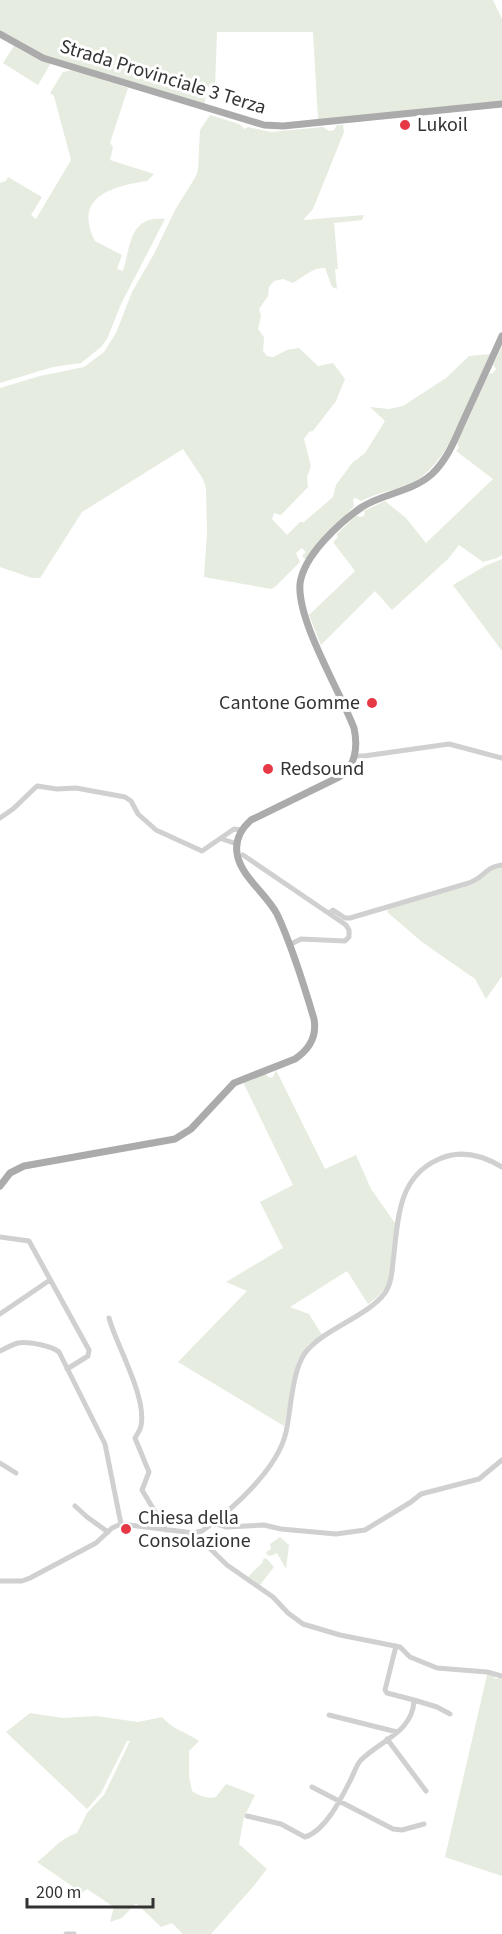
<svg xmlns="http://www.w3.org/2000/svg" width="502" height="1934" font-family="'Source Sans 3',sans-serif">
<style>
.green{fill:#e6ecdf}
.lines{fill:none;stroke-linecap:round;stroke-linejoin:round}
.minor{stroke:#d0d0d0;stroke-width:5}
.major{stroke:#ababab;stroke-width:7}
.poi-dot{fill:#e63946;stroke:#fff;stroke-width:2}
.labels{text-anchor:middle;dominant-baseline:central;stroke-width:6;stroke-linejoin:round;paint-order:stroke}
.street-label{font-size:20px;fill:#333;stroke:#fff}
.poi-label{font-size:20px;fill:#333;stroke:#fff;text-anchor:start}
</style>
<rect width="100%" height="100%" fill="#fff"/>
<path class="green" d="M0,0H493L502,19V102L318,120L313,32H217L215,87H208L204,105L44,55L0,30Z
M14,46L28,54L51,63L38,85L3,63Z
M73,70L128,88L110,143L113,147L110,160L154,174L147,181C114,186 72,196 95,241L122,255L117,269L123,271C131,246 129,215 165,219L121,304L107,339L101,347L81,363L53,367L0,383V183L6,181L8,177L42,197L31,215L36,219L71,160L54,96L50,93L63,72Z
M210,115L239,124L245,129L248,127L271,132L323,127L329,131L334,130L337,125H343L344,132L313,209L303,220L364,215L362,220L334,223L338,269H335L337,289L332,287L325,268C311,268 305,276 293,283L283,279L274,281L269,287L268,296L259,309L261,316L258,329L264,337L263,351L267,356L273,357L287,350L299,348L318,366L333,363L345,379L336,401L313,431L309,432L304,439L311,466L307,477L308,487L281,515L274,513L272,519L287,535L300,522H304L333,497L336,485L352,463L365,453L385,421L370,407L389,409L403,406L446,378L469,356L491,354C475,389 450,461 417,480C400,490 380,491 361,501L356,498L353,499L354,506L306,560L302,556L306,552L302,548L296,553L300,562L275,587L271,589L204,577L207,532L206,488L203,479L183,449L82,512L40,578H32L0,567V388L40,376L84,367L104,352L116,333L132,292L154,254L175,210L196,176L198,170L200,130Z
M502,346V555L497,558L483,562L459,545L448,559L392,610L375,591L321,645L309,615L355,571L333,542L338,537L337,534L356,516L362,517L365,514L364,511L385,501L406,518L426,543L493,479L456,451L459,448L457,443L489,374L493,373L496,369L493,365Z
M502,559V651L453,585L485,566Z
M502,867V976L486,999L475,979L422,942L387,912L389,909L472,885C486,878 486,871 502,867Z
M276,1070L325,1169L356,1155L371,1189L395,1223C393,1241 393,1270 386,1286C382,1294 375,1299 368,1304L347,1271L290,1307L309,1314L322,1335L308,1345L297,1362L284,1426L178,1362L247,1291L226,1282L283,1248L260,1202L293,1185L243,1082L265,1073L269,1078L273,1077Z
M280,1537L289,1545L286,1569L277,1553L271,1556L267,1555L266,1552L271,1549L270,1544Z
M264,1558L267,1559L274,1567L260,1585L248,1577L262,1563Z
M487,1675L495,1676L494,1678L497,1679L498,1677L502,1678V1876L445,1857Z
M30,1713L63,1718L96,1716L138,1722L162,1717C172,1729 186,1732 199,1741L189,1751V1776L192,1791C199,1796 208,1799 216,1797L226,1784L255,1795L244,1817L239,1844L267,1869L252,1888L211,1934H183L172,1923L161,1927L136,1903L122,1918L110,1922L114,1907L87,1889L82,1893L37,1862C53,1850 58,1840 77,1833L87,1813L104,1795L130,1741H127L101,1793L87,1809L6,1732Z"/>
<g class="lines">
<path class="minor" d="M354,756H364L449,744L502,758
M0,818L13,809L37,786L57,789L76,788L125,797L131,801L138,814L156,830L202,851L234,829L242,830
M222,839L237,844
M243,855L346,925L349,930V937L345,941L301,939L289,945
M329,913L333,910L345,918H350L469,883C486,877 483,868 502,865
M0,1237L29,1241L89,1350L88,1356L67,1369
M0,1314L50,1280
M109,1318C117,1347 147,1397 141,1426C140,1431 137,1434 135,1438L149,1472L142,1490L166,1530
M0,1351C6,1348 11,1345 18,1343C28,1341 52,1346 59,1352L105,1444L121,1524
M0,1463L16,1473
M75,1506L87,1517L108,1532
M213,1523L227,1527L264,1525L281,1529L336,1534L365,1530L411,1502L421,1494L479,1479L502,1460
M121,1524L194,1533L202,1531C232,1510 278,1469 286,1432C291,1410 292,1371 305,1353C323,1329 367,1317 385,1293C391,1284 392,1273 393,1262C398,1224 396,1179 437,1160C459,1149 482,1155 502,1167
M194,1533L227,1565L273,1597L288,1613L303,1624L340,1635L400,1647L410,1657L437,1668L487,1672L502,1676
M0,1581H22L30,1578L96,1543L112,1528L121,1524
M414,1700L437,1707L450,1714
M329,1715L397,1732
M387,1739L426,1791
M312,1787L393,1829L402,1830L424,1824
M247,1816L281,1824L305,1837C325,1831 341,1799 350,1781C354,1774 356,1765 361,1760C381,1740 413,1732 414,1700L387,1693L385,1690L396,1646
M66,1934H74"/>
<path class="major" d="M0,34L43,58L264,125L283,126L502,104
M0,1186L10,1173L24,1166L175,1139L191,1129L234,1083L295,1059C310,1049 317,1036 314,1019C304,985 292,946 277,914C266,893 240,876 237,853C235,840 241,829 251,820L339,777C356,767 358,746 354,728C340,691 297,621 300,584C303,556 340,522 362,507C384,493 412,492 432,474C449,458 456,436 466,415C478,389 490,363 502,336"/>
</g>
<g class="poi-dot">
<circle cx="405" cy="125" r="6"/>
<circle cx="372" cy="703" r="6"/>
<circle cx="268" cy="769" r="6"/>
<circle cx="126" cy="1529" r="6"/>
</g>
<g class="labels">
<g class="street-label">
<text transform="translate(163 77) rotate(17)">Strada Provinciale 3 Terza</text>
</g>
<g class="poi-label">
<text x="417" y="125">Lukoil</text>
<text x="360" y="703" text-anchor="end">Cantone Gomme</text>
<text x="280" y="769">Redsound</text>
<text x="138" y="1518">Chiesa della<tspan x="138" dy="23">Consolazione</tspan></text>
</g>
</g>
<path d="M27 1898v9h126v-9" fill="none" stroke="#333333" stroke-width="3"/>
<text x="36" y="1898" font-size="18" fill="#333333" stroke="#ffffff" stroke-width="4.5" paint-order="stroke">200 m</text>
</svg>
